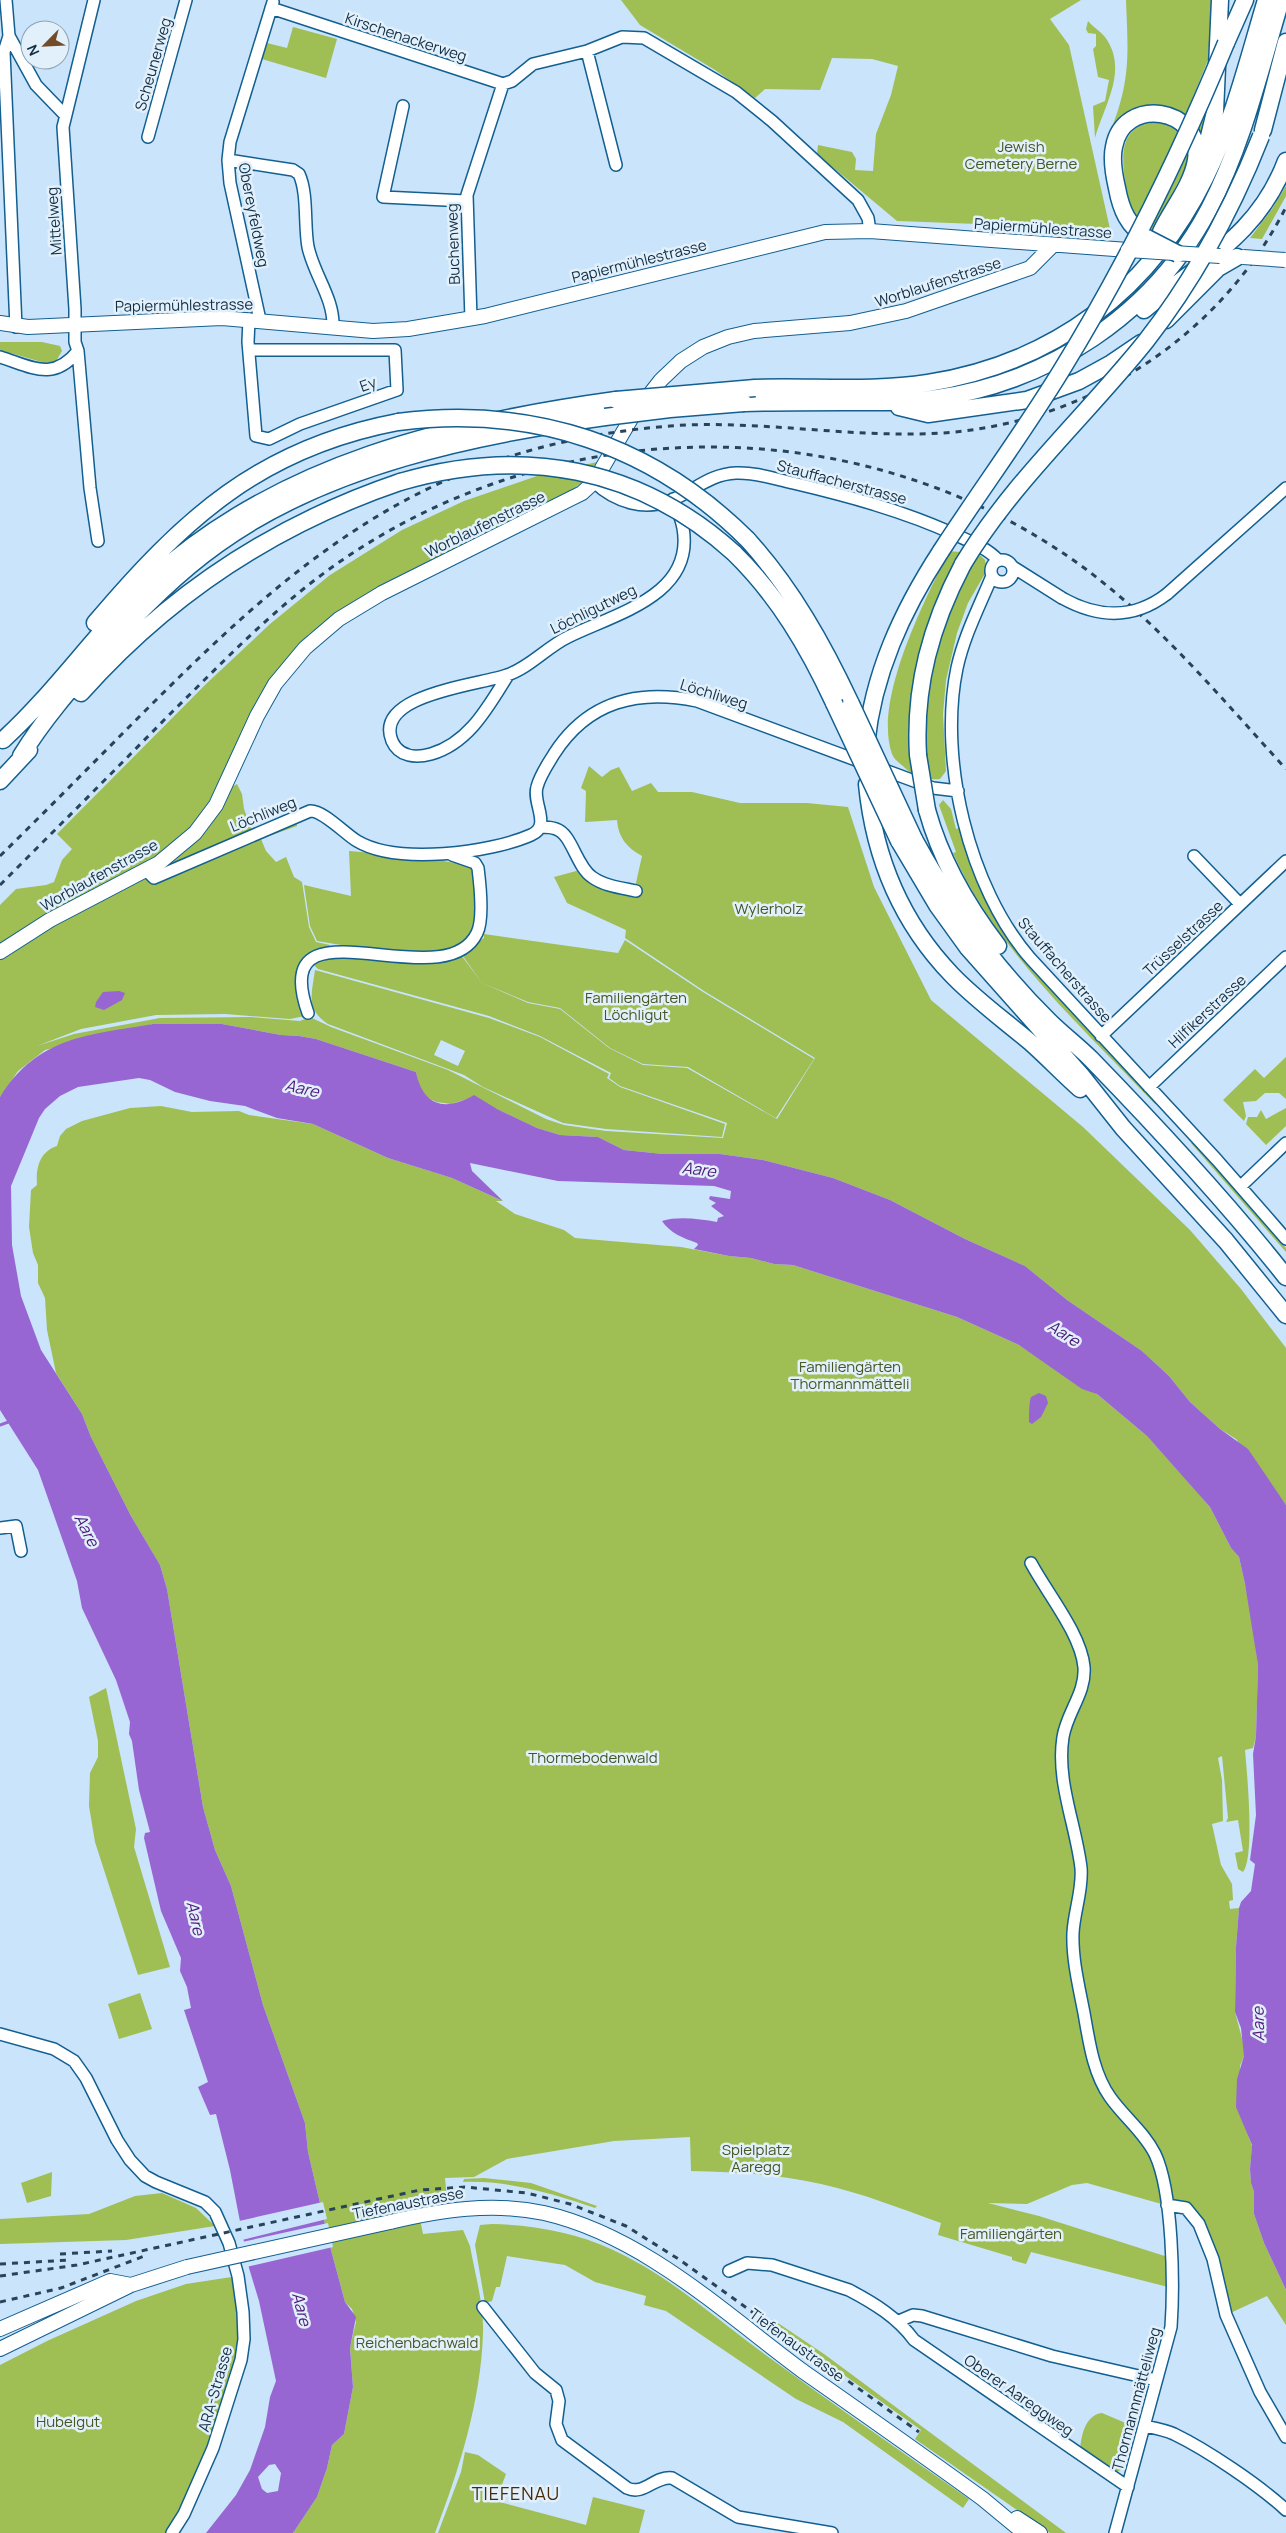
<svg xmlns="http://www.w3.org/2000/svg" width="1286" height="2533" font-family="Manrope,sans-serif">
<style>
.green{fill:#9fbe54;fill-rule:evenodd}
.water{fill:#9866d2;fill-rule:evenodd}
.pier{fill:#c9e4fb}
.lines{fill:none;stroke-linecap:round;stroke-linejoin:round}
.stream{stroke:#9866d2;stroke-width:3}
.minor-casing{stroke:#125f90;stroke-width:14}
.major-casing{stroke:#125f90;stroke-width:16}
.highway-casing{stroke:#125f90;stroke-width:19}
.minor{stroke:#fff;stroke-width:11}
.major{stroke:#fff;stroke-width:14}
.highway{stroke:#fff;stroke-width:16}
.rail{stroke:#28445a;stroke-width:3;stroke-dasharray:6 6;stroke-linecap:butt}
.minor-bridge-casing{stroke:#125f90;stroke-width:14;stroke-linecap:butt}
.major-bridge-casing{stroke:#125f90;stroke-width:16;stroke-linecap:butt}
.highway-bridge-casing{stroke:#125f90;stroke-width:19;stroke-linecap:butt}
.minor-bridge{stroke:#fff;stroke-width:11}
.major-bridge{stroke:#fff;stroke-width:14}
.highway-bridge{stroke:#fff;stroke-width:16}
.labels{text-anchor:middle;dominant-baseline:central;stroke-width:5;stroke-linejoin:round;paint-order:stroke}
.street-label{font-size:15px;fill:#112e44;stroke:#e2f0fb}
.park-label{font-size:15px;fill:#475623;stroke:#e2f0fb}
.water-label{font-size:16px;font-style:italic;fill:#4d197b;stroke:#e2f0fb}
.quarter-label{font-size:18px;letter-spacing:1px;fill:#472a0c;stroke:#e2f0fb}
</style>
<rect width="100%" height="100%" fill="#c9e4fb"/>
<path class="green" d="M621,0H1081L1050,19L1069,45L1110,229L897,221L817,154L818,145L852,152L856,159L855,170L873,171L876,134L891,95L898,66L872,59L832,58L820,90L765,89L755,98L715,70L640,25Z
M1126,0H1212L1208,60L1188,109L1204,111L1202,135L1178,114L1112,127C1131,79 1128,51 1126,0Z
M1088,21C1093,27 1100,31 1105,37C1129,70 1104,105 1095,138L1093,106L1105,101L1109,80L1098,77L1093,49L1096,46V34L1088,33L1086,29Z
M293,27L337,39L326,78L262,59L267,43L287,48Z
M1156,122C1172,125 1190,136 1188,155C1188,167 1180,178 1175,188C1168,203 1163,216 1153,229C1147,226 1140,221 1135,215C1129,205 1127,191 1125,181C1121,151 1121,126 1156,122Z
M1286,186V196L1262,239L1250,238L1272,209Z
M0,342H42L60,346L62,351L56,361L45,363L0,350Z
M597,462L581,483L570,491L355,601L309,634L288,659L212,802L190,830L155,858L0,946V905L16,889L46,885L54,882L62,860L72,849L57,834L206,684L270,624L330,575L402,530L464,501L537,476Z
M949,551L979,554L985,560L987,570L968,603L957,633L946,680L943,714L946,771L940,779C926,780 915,777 905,768C901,764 894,760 892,754C873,700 925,600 949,551Z
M589,766L602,777L611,770L619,767L632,791L651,783L658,792H692L740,803H807L848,807L874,887L931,1000L1083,1127L1190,1230L1241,1289L1286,1348V1505L1236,1439L1220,1429L1190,1402L1169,1376L1142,1351L1067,1300L1025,1266L965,1239L890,1200L833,1178L763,1160L720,1154H663L624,1150L598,1137L560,1135L537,1128L488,1105L467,1099L451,1104L436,1102L424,1096L419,1087L416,1072L316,1039L299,1036L281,1035L222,1024H153L45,1050L18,1071L0,1097V953L159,863L224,791L237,784L242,794L244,809L253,833L296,817L297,826L261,839L266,851L276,862L286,857L294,877L302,882L309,927L316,942L330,945L328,953L458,951L482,983L528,1003L560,1009L609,1048L643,1065L687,1068L777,1119L815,1058L704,991L625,938L626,930L567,903L554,877L580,870L634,892L642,856C627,848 618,837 617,820L585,822L586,791L581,788ZM309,960L318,969L489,1016L540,1036L611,1073L609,1078L620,1086L727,1123L723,1138L606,1131L564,1125L546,1119L448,1070L331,1027L312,1018L308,1013L305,1019L300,1021L251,1017L160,1018L74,1034L37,1046L81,1029L156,1015L225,1014L290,1019L305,1016V962Z
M943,800L951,809L956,829L959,828L970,864L988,906L1007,938L1072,1013L1157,1103L1155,1104C1083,1028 996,950 953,853L956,852L939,805Z
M349,851L421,857L472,866L475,872L476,916L474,928L469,933V940L441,953L377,951L317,941L310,926L304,885L351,896Z
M484,934L618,953L625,940L703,992L814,1059L776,1118L688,1067L643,1064L610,1048L560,1008L528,1002L482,983L460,952L477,939L479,941L484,938Z
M315,970L489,1018L540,1037L609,1074L607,1078L620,1087L725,1124L722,1137L606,1129L563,1123L483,1087L464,1075L328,1024C305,1009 312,993 315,970ZM441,1040L465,1051L458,1066L434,1055Z
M1286,1057V1099L1279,1093H1265L1256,1101L1243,1102L1246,1116L1244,1121L1223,1100L1255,1069L1264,1078Z
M161,1106L192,1112L239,1111L249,1115L313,1124L388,1158L452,1178L503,1201H496L515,1214L564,1230L575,1238L681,1247L729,1256L751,1258L774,1264L793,1265L957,1317L1019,1345L1097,1394L1147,1436L1193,1487L1210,1507L1231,1548L1239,1557L1250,1607L1258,1665L1256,1736L1253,1748L1245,1750C1247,1772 1255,1858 1243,1872L1238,1869L1235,1853L1243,1851L1238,1820L1226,1822L1228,1818L1222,1756L1218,1758L1222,1780L1223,1821L1212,1824L1221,1865L1232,1884L1233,1900L1229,1901L1230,1909L1239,1908L1236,1947L1235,2012L1244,2046V2056L1240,2066L1245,2127L1252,2146L1250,2169L1251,2183L1254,2192V2214L1264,2243L1286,2290V2325L1267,2296L1226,2315L1213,2259L1190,2212L1087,2183L1072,2185L1027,2204L988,2203L1039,2216L1171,2258L1172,2288L1031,2252L1026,2264L1012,2260V2257L938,2235L941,2223C902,2209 862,2193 821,2184C779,2174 734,2172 691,2171L690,2137L614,2141L507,2159L474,2177L445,2178L447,2200L417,2204L423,2234L463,2230L470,2246C475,2274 484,2305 483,2333C481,2401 459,2470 435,2533H293L317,2497L327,2468L332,2445L344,2434L353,2387L350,2347L356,2322L352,2309L345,2302L331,2250L308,2152L305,2123L263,2005L231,1886L215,1850L203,1807L167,1589L160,1565L131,1516L91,1437L82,1414L56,1373L47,1330L45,1298L38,1283V1265L33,1253L29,1227L31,1190L37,1185C36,1168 39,1152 57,1146L60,1136L66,1129L82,1121L130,1108Z
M1286,1108V1126L1266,1145L1246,1124L1248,1117H1257L1261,1110L1266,1119Z
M1193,1141L1286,1248V1252L1191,1143Z
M106,1688L136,1829L134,1847L170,1967L138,1975L95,1842L89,1806L90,1773L98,1757V1741L89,1697Z
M140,1993L152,2029L119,2039L108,2004Z
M52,2172L51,2196L27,2203L21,2183Z
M484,2178L531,2183L597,2206L595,2208C554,2194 508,2180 463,2182L464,2179Z
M162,2193L196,2208L215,2226L126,2240L0,2244V2219L89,2214L135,2196Z
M492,2224C533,2225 575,2232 613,2250C666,2274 713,2316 759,2350C828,2401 899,2450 969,2499L963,2508L843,2422L796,2399L666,2311L644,2305L646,2296L595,2282L565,2265L507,2256L500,2287H496L492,2301L485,2303L475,2245L480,2225Z
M238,2276L244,2332L213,2448L172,2533H0V2365L47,2341L136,2301L186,2284Z
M772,2319L824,2354L1066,2533H1050L915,2439L921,2430L770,2322Z
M1102,2413L1135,2427L1124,2464L1121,2470L1116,2472L1080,2451C1081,2436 1085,2415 1102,2413Z
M465,2452L478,2455L506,2474L496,2501L586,2525L593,2497L645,2510L639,2533H438L461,2472Z"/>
<path class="water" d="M119,991L125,993L122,1000L104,1010L95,1007L96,1002L103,992Z
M153,1024H222L281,1035L299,1036L316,1039L416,1072C423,1106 445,1112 474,1095L497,1109L537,1128L560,1135L598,1137L624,1150L663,1154H720L763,1160L833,1178L890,1200L965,1239L1025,1266L1067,1300L1142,1351L1169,1376L1190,1402L1220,1429L1248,1449L1286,1505V2290L1264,2243L1254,2214V2192L1251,2183L1250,2169L1252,2145L1236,2107L1237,2079L1244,2056L1241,2028L1235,2012L1236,1947L1239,1908L1241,1902L1251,1891L1255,1864L1250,1860L1256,1815L1253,1754L1256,1736L1258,1665L1245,1584L1239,1557L1231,1548L1210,1507L1147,1436L1097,1394L1082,1389L1019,1345L957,1317L793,1265L774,1264L751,1258L729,1256L694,1249L698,1245L697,1243C683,1238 670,1233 662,1221C678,1216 700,1219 717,1222L718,1218L724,1216L711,1206L716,1203L709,1199L710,1196L730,1199L731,1191L714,1186L558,1181L470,1163L472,1171L503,1201L452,1178L388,1158L313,1124L277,1118L245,1106L210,1101L175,1092L150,1080L139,1078L78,1087L60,1096L45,1109L39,1118L11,1186L12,1245L21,1296L41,1350L82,1414L91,1437L131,1516L160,1565L167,1589L203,1807L215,1850L231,1886L263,2005L305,2123L308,2152L331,2250L345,2302L356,2317L350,2348L353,2387L344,2434L332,2445L327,2468L317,2497L293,2533H206L236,2495L250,2470L265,2427L270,2397L276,2381L259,2301L249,2268L230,2170L216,2114L210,2115L198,2087L208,2082L184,2010L191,2008L187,1987L180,1971L181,1958L161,1911L144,1838L145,1833L150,1832L139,1790L132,1741L129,1734L130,1722L116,1680L82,1608L77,1581L38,1470L0,1410V1097C38,1036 89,1035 153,1024ZM275,2464L281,2473L278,2491L267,2493L262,2489L258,2477L269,2465Z
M1039,1393L1046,1396L1048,1403L1041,1417L1032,1424L1029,1422C1029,1416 1029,1402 1031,1397Z"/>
<path class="pier" d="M323,2202L327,2219L242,2240L239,2221Z
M328,2223L333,2247L246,2267L242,2242Z"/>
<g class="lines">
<path class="stream" d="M0,1425L11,1421"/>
<defs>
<path id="minor" d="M6,0L9,36L4,52L16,327
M94,0L63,127L75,309V342L78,351L90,488L98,541
M271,8L503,84L512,81L533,64L587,51L622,37L644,38L736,92L772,121L858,200L868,218L870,231
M9,36L36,85L65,115
M587,51L616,165
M403,106L383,197L466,201
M148,137L186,0
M228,160L293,170L299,174C308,193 304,226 308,247C314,275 334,298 333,327
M471,319L467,195L503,84
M260,320L230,183L228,160L230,142L273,2
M249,350H395L397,390L300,424L269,439L256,436L248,342L249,319
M0,357C32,367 53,382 78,351
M594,482C615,502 645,512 674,499C696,489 711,474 736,473C755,472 775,479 793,483C848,496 904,511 956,535C971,542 987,548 998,560
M991 571a11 11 0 1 1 22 0a11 11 0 1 1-22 0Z
M1013,567L1062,598
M992,576C979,607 964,636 957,668C938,759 969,888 1030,958L1217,1160L1286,1239
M1167,594L1286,488
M508,675C488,707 469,743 431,754C416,758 399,757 392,741C373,694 480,685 507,675C529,668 547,647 568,637C614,614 695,596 683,528C681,518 677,508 673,499
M879,768L933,788L958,791
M541,827C546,827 551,827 556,829C572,834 576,866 592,877C604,886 622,888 636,891
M1194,856L1240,904
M146,870L154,878L310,811C323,810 345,834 357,841C397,865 490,853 531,835C552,826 532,803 537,787C540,775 548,764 554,754C588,701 638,689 697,701L864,763
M308,1013C265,891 444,1002 477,933C484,919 480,884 478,868L475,863L452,855
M1101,1036L1286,861
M1149,1087L1286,957
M1241,1186L1286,1143
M0,1528L16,1526L21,1551
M1031,1563C1047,1593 1081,1634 1084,1667C1086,1693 1067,1712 1063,1737C1056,1781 1076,1825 1081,1868C1083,1889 1074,1912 1073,1933C1072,1959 1079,1987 1084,2013C1089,2041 1093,2073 1110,2097C1124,2117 1144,2132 1155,2154C1173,2192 1174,2285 1171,2327L1115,2533
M0,2034L54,2049L74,2061L86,2078L117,2140L130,2160L145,2176L156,2182L205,2202L215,2212L229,2243L238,2276L243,2312L244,2339L241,2360L213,2448L184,2514L172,2533
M1167,2205L1186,2208L1199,2224L1213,2259L1226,2315L1260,2392L1286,2437
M729,2271L747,2263L772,2265L849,2290C874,2303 898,2318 914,2340L1128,2487
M483,2307L535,2373L556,2390L559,2401L556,2424L562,2440L627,2488C644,2496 654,2476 672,2478L738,2517L832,2533
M899,2321L913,2315L922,2316L1052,2356L1156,2380
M1144,2426C1154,2428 1165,2430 1174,2434C1207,2450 1259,2485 1286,2510"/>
<path id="major" d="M0,323L28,327L222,318L373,331L408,329L485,316L825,232L870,231L1128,250
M0,952L50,920L159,863L195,833L216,805L257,716L275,684L305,648L339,619L382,593L582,493L594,482L632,417L661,380L681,361L703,347L728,337L754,331L850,323L906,311L1030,268L1053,245
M390,2222C441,2210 492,2202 544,2213C644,2236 724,2313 804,2372C864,2414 924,2456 983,2499L1024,2533
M0,2329L110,2281L131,2285
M0,2349L131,2285L187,2267
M1017,2518L1040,2533"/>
<path id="highway" d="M1226,43L1245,0
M1263,130L1286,42
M1204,157L1215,112L1220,0
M1147,238C1128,226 1121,210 1117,188C1114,175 1111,160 1114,147C1123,95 1203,107 1196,160C1192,185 1172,209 1161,232
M1144,310C1201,261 1258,236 1286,161
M1166,320L1218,268L1237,257
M755,388C812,386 871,392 928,383C1053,363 1149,292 1205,178C1233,122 1248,60 1266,0
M744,403C777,402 810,402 843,402C872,402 902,403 931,399C1049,383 1153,315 1209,209C1243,144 1260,70 1281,0
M899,407L928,414L1027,400L1079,381L1110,364L1141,343
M748,540C792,589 823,644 851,704
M734,553C778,596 808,647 834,703
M95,623C183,519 260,448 398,422
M81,693C168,595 276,524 400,482
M3,740C57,691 98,629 152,579C280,463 449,423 616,400
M866,745C873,674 902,611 941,551
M918,755C914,686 931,625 963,564
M21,756C43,720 71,688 100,655C135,615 173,576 218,544C326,466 475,435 605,417
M0,781L29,750
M867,784C874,856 901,922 952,975C976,1000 1004,1020 1030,1042C1047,1057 1063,1074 1080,1089
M927,810C941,861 966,904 998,946
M914,839C950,905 995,968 1049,1021C1062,1034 1078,1046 1091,1059C1159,1129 1226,1201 1286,1277
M899,841L937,905L968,948L1081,1075L1123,1128L1226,1241L1286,1315"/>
</defs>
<use href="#minor" class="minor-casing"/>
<use href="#major" class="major-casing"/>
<use href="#highway" class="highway-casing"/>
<use href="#minor" class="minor"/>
<use href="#major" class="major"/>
<use href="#highway" class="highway"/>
<path class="rail" d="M0,856C49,808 97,759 146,710C244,612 344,518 476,468C538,445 604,431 670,426C751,420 832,435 914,434C1069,434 1216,346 1286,207
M0,885C57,828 114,771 170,714C224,661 276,606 338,563C557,410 857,407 1076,562C1156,619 1220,697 1286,769
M60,2254L112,2251
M0,2264L70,2260
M0,2276L77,2265L420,2190L465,2187L527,2193L570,2204L626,2226L680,2260L919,2432
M0,2302L61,2288L147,2255"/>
<defs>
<path id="minor-bridge" d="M1062,598C1098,618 1133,620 1167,594"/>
<path id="major-bridge" d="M1128,250L1220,256
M1243,257L1285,260
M187,2267L390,2222"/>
<path id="highway-bridge" d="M1147,238L1178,254
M616,400L755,388
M605,417L670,409L744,403
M398,422C532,405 652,444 748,540
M400,482C522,446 639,467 734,553
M941,551C980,491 1023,433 1061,371C1125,267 1179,157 1226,43
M963,564C1013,481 1086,416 1146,341C1195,278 1232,210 1261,136
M834,703L899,841
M851,704L914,839
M918,755L927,810"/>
</defs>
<use href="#minor-bridge" class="minor-bridge-casing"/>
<use href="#major-bridge" class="major-bridge-casing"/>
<use href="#highway-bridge" class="highway-bridge-casing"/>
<use href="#minor-bridge" class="minor-bridge"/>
<use href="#major-bridge" class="major-bridge"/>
<use href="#highway-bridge" class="highway-bridge"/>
</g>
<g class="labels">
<g class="street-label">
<text transform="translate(406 37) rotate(18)">Kirschenackerweg</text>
<text transform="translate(153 64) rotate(-74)">Scheunerweg</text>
<text transform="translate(254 215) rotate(79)">Obereyfeldweg</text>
<text transform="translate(54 221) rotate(-94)">Mittelweg</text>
<text transform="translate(1043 228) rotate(4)">Papiermühlestrasse</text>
<text transform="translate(453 244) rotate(-92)">Buchenweg</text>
<text transform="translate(639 261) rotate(-14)">Papiermühlestrasse</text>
<text transform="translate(938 282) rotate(-18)">Worblaufenstrasse</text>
<text transform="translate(184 305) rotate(-1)">Papiermühlestrasse</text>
<text transform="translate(368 384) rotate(-19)">Ey</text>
<text transform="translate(842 482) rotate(15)">Stauffacherstrasse</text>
<text transform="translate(485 524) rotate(-26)">Worblaufenstrasse</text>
<text transform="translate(593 609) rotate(-26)">Löchligutweg</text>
<text transform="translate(714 694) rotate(17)">Löchliweg</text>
<text transform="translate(263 814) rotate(-22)">Löchliweg</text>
<text transform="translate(99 875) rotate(-29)">Worblaufenstrasse</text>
<text transform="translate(1183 938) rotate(-43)">Trüsselstrasse</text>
<text transform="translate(1065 970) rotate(49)">Stauffacherstrasse</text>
<text transform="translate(1207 1011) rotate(-43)">Hilfikerstrasse</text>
<text transform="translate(408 2203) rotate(-11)">Tiefenaustrasse</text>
<text transform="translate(797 2345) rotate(36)">Tiefenaustrasse</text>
<text transform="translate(215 2389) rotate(-74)">ARA-Strasse</text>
<text transform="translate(1019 2395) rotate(35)">Oberer Aareggweg</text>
<text transform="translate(1136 2399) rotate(-75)">Thormannmätteliweg</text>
</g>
<g class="park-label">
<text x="1021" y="146">Jewish<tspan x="1021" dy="17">Cemetery Berne</tspan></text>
<text x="769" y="908">Wylerholz</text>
<text x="636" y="997">Familiengärten<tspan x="636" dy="17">Löchligut</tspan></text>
<text x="850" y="1366">Familiengärten<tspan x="850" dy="17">Thormannmätteli</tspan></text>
<text x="593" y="1757">Thormebodenwald</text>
<text x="756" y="2149">Spielplatz<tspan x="756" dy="17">Aaregg</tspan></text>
<text x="1011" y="2233">Familiengärten</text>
<text x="417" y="2342">Reichenbachwald</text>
<text x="68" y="2421">Hubelgut</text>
</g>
<g class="water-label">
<text transform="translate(302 1088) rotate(12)">Aare</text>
<text transform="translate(699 1169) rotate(7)">Aare</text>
<text transform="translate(1064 1333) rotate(32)">Aare</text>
<text transform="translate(87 1530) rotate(63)">Aare</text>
<text transform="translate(196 1918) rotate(78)">Aare</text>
<text transform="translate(1258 2024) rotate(-91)">Aare</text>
<text transform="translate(302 2309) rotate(76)">Aare</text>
</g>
<g class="quarter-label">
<text x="516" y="2493">TIEFENAU</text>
</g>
</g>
<g transform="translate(45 45) rotate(246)"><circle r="24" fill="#e2f0fb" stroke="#8ea2b2"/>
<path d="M0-4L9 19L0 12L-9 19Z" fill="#724c28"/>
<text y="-8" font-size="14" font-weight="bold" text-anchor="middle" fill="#112e44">N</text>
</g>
</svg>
